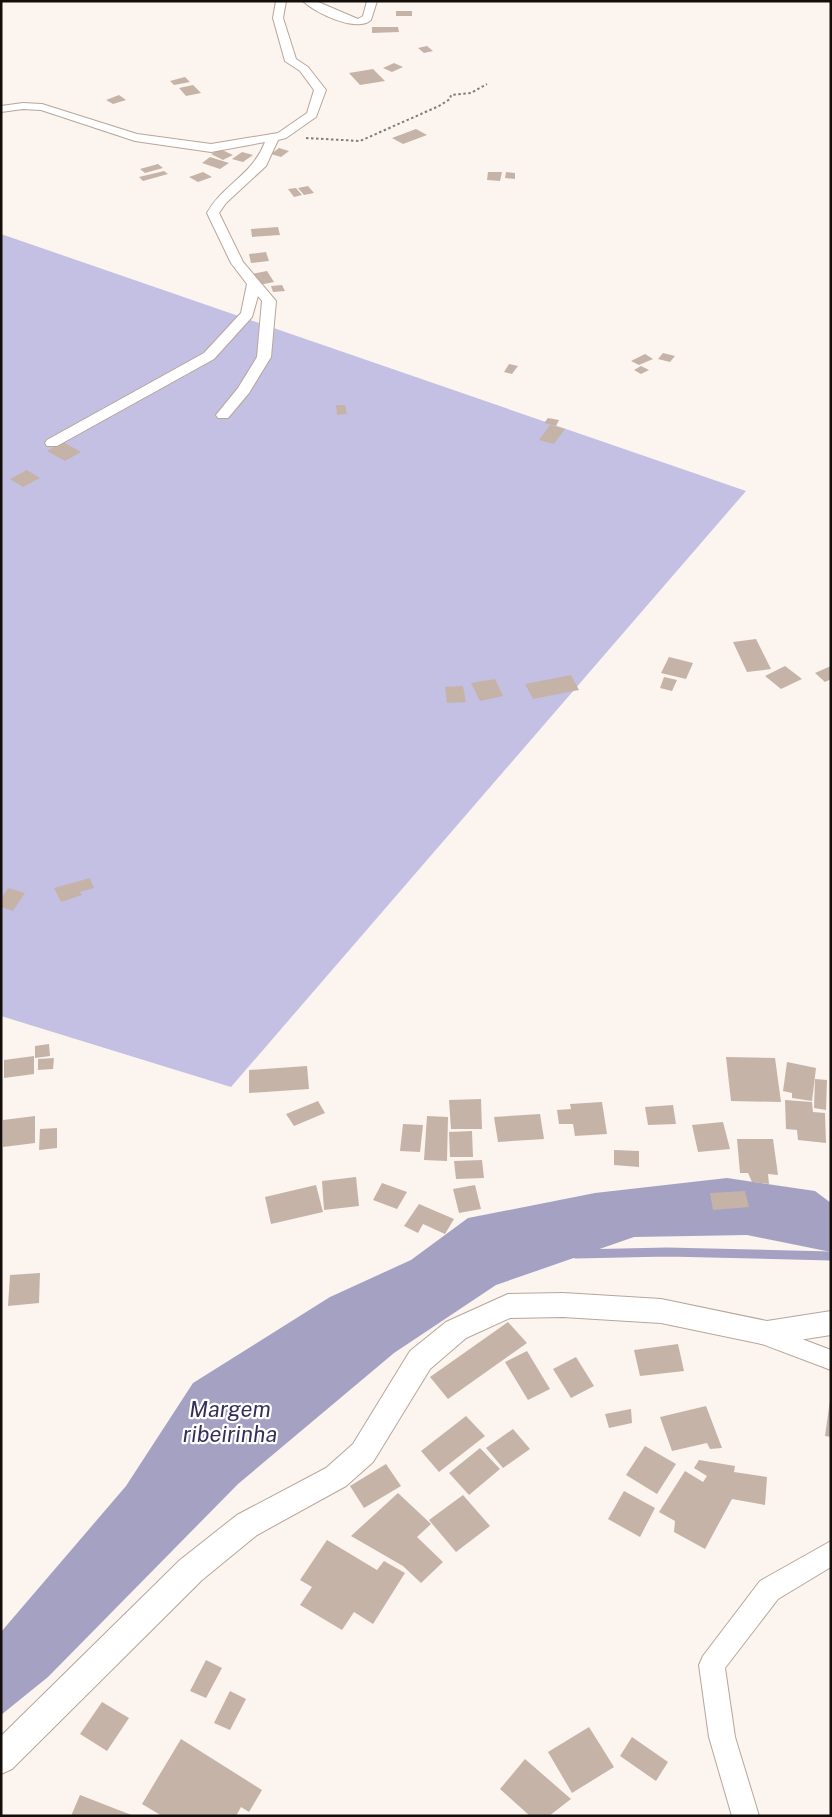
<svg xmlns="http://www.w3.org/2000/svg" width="832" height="1817" font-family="'Public Sans',sans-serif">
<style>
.green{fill:#c3c0e3}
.water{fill:#a4a1c3}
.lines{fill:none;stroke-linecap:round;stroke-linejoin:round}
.stream{stroke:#a4a1c3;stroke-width:9}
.building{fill:#c6b3a8}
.minor-casing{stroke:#b8a59a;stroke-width:2}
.tertiary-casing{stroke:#b8a59a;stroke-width:2}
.path{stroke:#827c77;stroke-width:2;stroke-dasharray:2.5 2.5;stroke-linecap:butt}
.minor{fill:#fff;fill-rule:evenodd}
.tertiary{fill:#fff;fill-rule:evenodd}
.labels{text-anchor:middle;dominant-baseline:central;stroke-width:4.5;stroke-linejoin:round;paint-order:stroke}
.near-water-label{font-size:22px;font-style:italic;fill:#352d5b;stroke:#fff}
</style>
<rect width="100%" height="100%" fill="#fcf4ef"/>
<path class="green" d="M1,234L746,491L231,1087L1,1016Z"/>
<path class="water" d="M727,1178L815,1191L831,1203V1252L747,1235L634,1237L496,1285L394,1353L238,1484L48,1677L1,1715V1632L126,1486L193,1383L330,1297L411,1260L468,1218L595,1193Z"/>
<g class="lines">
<path class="stream" d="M576,1254L667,1252L831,1256"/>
</g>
<path class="building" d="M396,11H412V16H396Z
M372,27H398L399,32L372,33Z
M427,46L433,51L424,53L418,48Z
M394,63L403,67L392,72L383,68Z
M373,69L385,81L360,85L349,73Z
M185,77L190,82L174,85L170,81Z
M193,85L201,93L186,96L179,88Z
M119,95L126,100L113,104L106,100Z
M416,129L427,135L403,144L392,138Z
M279,148L289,151L281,157L271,154Z
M220,149L233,155L223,160L211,154Z
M242,152L253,155L243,162L232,159Z
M210,157L229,163L220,169L202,163Z
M158,164L163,168L145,173L140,169Z
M164,171L168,174L143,181L139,177Z
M203,172L212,177L198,182L189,177Z
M488,172H502L500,181L487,180Z
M506,172L515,173V179L505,178Z
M308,186L314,193L304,195L298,188Z
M296,188L302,195L294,197L288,189Z
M278,227L280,235L252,237L251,229Z
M266,252L269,261L251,263L249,254Z
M267,271L274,282L259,285L252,274Z
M282,285L285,291L273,292L271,286Z
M663,353L675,356L670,362L658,359Z
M645,354L653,359L639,365L631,361Z
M509,364L518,366L512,374L504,372Z
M641,366L649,370L641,374L634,370Z
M336,405H345L347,414L337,415Z
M548,418L559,420L556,426L544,423Z
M550,425L565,429L554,444L539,440Z
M63,442L81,452L65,461L47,451Z
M27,470L40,478L23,487L10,479Z
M756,639L771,669L747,672L733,642Z
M669,657L693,663L686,679L661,673Z
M785,666L802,679L781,689L765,676Z
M831,666V679L825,682L815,673Z
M571,675L579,690L533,699L525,684Z
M664,677L677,680L672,691L660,688Z
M495,679L503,696L480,701L471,683Z
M463,686L466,702L447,703L445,687Z
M90,878L94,888L80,892L82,895L61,902L54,888Z
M8,888L25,893L13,911L1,907V899Z
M49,1044L50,1056L35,1058V1046Z
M34,1056V1074L4,1078V1060Z
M726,1057L775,1058L781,1102L731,1101Z
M54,1058L53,1069L38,1070V1059Z
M787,1062L816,1068L812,1101L792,1098V1093L783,1091Z
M307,1066L309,1089L249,1093V1070Z
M815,1079L827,1080L826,1110L814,1108Z
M481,1099L482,1129H451L449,1100Z
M785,1100L812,1102L813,1112L825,1113L826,1143L798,1140L797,1130L786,1129Z
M318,1101L325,1113L294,1126L286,1114Z
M602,1102L607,1134L575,1136L573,1124H559L557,1110L571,1109L570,1104Z
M673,1105L676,1124L648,1125L645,1107Z
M540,1114L544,1139L498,1142L494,1117Z
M35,1116V1143L3,1147V1120Z
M427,1116L448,1117L447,1161L424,1160Z
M723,1122L730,1149L698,1152L692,1125Z
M403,1124L423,1125L420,1152L400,1151Z
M57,1128V1148L39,1150L40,1129Z
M472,1131L473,1157H450L449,1132Z
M737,1139H773L778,1175L768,1174L769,1184L752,1182L748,1173H740Z
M614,1150L639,1151V1167L614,1165Z
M482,1160L484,1178L456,1179L454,1161Z
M356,1177L359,1206L324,1210L322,1181Z
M382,1183L407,1192L397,1209L373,1200Z
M316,1185L323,1212L271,1224L265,1197Z
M475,1185L481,1209L459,1213L453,1189Z
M745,1191L749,1207L713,1210L710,1193Z
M419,1204L454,1219L445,1234L423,1224L418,1233L404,1226Z
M40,1273L39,1303L8,1306L10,1275Z
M508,1322L527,1343L448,1399L430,1377Z
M678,1344L684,1371L640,1376L634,1350Z
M527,1351L550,1389L528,1400L505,1362Z
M576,1357L594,1386L571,1398L553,1369Z
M830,1400H831V1437L825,1436Z
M706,1406L722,1448L710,1449L707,1443L672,1451L660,1417Z
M631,1409L632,1423L609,1428L605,1414Z
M466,1416L485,1436L439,1472L421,1451Z
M513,1429L530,1449L503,1468L486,1448Z
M645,1446L676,1464L657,1494L626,1475Z
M480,1448L500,1469L469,1495L449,1473Z
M699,1460L735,1466L734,1472L767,1477L765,1505L732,1499L705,1549L674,1532L675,1521L659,1512L685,1471L703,1482L707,1476L694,1468Z
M386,1464L401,1486L364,1508L350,1486Z
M624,1491L655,1508L640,1537L608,1519Z
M398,1493L431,1524L417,1537L443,1562L421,1583L403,1566L351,1536Z
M463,1495L490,1526L456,1552L429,1520Z
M327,1540L377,1570L384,1561L405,1573L373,1624L354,1612L342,1630L300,1605L312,1587L300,1580Z
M206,1660L222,1668L206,1698L190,1691Z
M230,1691L246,1699L230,1730L214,1723Z
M102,1702L129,1718L107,1751L80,1734Z
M589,1727L614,1767L572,1793L548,1752Z
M632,1737L668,1762L656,1781L620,1756Z
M181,1739L262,1790L249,1812L241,1807L236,1816H162L142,1804Z
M525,1759L571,1799L549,1816H530L500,1789Z
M80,1795L134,1816H71Z"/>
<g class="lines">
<defs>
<path id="minor" d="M276,1H286L283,18L296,59L308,67L326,90L316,117L286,138L278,140L266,166L226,203L219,213L243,262L276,301L271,357L249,393L228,418H218L216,415L238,388L257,357L262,301L258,296L252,317L214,359L57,446H47L45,443L47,440L204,353L241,313L247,284L231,263L207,213C223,184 252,176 265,142L211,152L135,141L41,110L23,109L1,112V106L23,103L42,104L137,134L211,144L278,133L307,113L314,90L300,71L285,61L273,18Z
M303,1H316L358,19L363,16L367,1H377L371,20C357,33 315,13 303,1Z
M762,1324L831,1350V1370L754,1341L751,1334L754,1327Z
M831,1541V1567L778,1599L725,1668L735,1737L759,1816H732L709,1737L699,1665L703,1656L760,1581Z"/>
<path id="tertiary" d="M563,1293L661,1299L767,1321L831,1311V1335L767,1345L661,1323L563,1317L510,1318L466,1338L430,1369L373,1462L346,1486L257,1535L202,1580L12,1769L1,1774V1736L180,1560L237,1515L326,1468L353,1444L410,1351L446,1322L508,1294Z"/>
</defs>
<use href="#minor" class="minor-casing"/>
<use href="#tertiary" class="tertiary-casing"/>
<path class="path" d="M306,138L360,141L439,106L450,99L451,95L471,93L487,84"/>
<use href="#minor" class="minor"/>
<use href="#tertiary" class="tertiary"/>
</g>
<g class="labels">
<g class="near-water-label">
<text x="230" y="1409">Margem<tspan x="230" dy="25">ribeirinha</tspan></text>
</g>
</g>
<rect width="832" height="1817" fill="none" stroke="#140e0a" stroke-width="5"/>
</svg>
